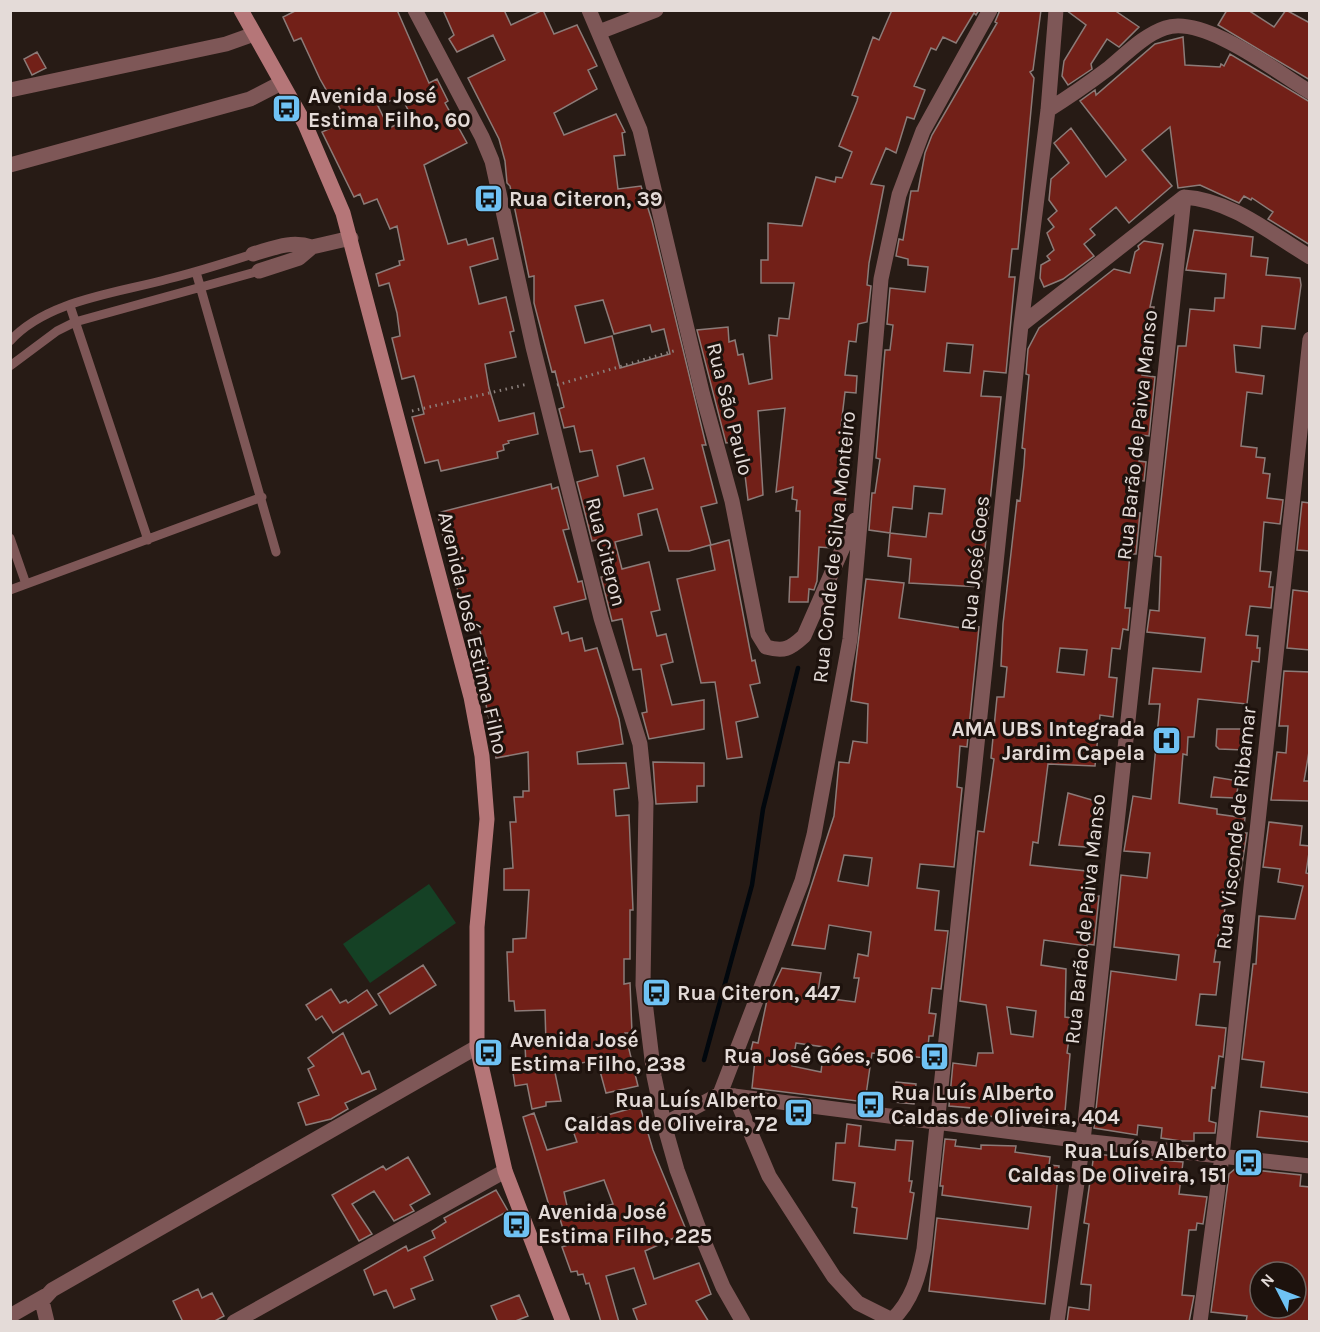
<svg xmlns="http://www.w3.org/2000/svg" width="1320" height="1332" font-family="Karla,sans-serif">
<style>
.green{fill:#154125}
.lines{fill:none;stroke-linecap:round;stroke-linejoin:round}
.stream{stroke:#01070d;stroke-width:4.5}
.building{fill:#722018;stroke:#8c7b78;stroke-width:1.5;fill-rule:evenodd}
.path{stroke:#8c817d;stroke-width:3;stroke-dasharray:1.5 4.5;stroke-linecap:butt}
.lane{stroke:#7e5757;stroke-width:9}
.street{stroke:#7e5757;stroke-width:15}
.secondary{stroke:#b57678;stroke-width:15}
.labels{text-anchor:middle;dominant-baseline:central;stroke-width:6;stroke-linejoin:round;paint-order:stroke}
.poi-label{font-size:21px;font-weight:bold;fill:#e4dbd8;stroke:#1d120d;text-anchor:start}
.street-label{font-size:21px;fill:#e4dbd8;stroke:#1d120d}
</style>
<rect width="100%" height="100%" fill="#271b15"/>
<path class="green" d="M429,884L456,923L370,983L343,944Z"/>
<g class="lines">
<path class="stream" d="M704,1060L752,885L763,809L798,668"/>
</g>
<path class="building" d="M297,10H397L429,83L437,79L448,101L445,103L467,143L424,165L448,244L466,239L468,245L493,238L498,259L470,267L479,304L506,297L514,331L510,332L516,357L485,364L489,388L499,421L534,413L538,434L508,441L509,443L503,445L504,450L497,452L498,458L441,471L438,460L425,463L412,417L424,414L416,382L414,376L402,379L392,338L400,336L397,313L389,283L379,286L376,274L400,265L399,261L404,260L397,226L390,229L377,199L364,204L360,194L354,197L322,132L346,121L335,99L332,100L320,79L301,38L294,41L283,17ZM401,96L412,118L389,128L378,106Z
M443,10H504L511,25L543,10L554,34L577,25L597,66L588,70L597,89L554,113L564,135L616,114L625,132L622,133L625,155L614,156L618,189L641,186L652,221L706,445H702L717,503L701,507L711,545L729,540L752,661L755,660L760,683L750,685L758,717L736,722L742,757L727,759L715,682L701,683L677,579L715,570L710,545L689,551H669L657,509L638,514L642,535L615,542L622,569L649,562L660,610L651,612L657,636L666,634L673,662L661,665L672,705L704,700V729L649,739L642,713L647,712L641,669L633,670L622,619L612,621L601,577L607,576L596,540L592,541L577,482L598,476L592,450L580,452L574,426L564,428L559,409L564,407L555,371L552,372L534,303V276L529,277L510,186L507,183L505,161L499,139L468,78L505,60L493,35L457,52L449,39L454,35ZM603,300L614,334L650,325L652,332L664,329L670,354L620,368L612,336L585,343L575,306ZM644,458L653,489L624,496L617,466Z
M892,10H979L976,15L974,13L956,43L943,37L936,50L931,48L914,86L925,90L914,119L907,117L896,153L886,148L871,184L884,186L869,263L867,285L871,286L867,322L858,324L856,342L849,341L848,349L845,375L857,376L856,393L845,392L841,426L852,428L845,504L837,503L834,532H839L832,548L819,547L817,581L814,590L809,589L808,602H789L790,577H798L800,511H796L797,500L792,499L793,487L776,492L785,408L758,411L763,495L748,500L741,441L726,443L697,330L728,327L729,342L735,340L738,355L743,354L749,384L772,379L769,335L777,336L779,318L789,319L794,283H761V260H768V223L802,226L816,177L835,182L836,177L842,178L852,152L839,146L857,101L858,97L852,95L873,37L879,40Z
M1000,10H1041L1033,70L1030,72L1034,78L1018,249H1012L1009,277H1015L1006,373L984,371L981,396L1001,397L981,587L909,583L911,559L888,556L890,533L869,530L872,493H875L880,459L876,458L885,350H890L893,325L887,324L890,288L925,292L928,267L908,265V259L896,256L899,239L903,240L911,191H918L925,153L932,135L997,23L995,22ZM947,343L973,345L970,373L944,371ZM914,486L945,489L942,514L929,513L926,537L890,533L893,507L912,509Z
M1066,10H1114L1139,27L1119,47L1107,39L1091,64L1092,69L1068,85L1062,76L1064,61L1086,25Z
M1227,10H1248L1274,27L1286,10L1310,23V80L1218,25Z
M1183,37L1185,65L1220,67L1221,64L1224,66L1230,54L1310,102V245L1268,219L1273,212L1252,198L1251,200L1244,196L1239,203L1200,185L1178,188L1170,127L1142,150L1172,186L1129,223L1116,207L1090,229L1095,235L1084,244L1094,256L1063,279L1044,287L1040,278L1041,265L1050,260L1047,256L1054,250L1047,233L1054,227L1048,219L1057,211L1049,200L1051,179L1069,163L1054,143L1071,128L1106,177L1126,160L1080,101L1095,90L1096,95L1155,44Z
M37,52L46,68L32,75L24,59Z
M1194,230L1253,237L1251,256L1268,258L1266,275L1300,278L1301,285L1295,329L1262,326L1260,348L1234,345L1236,372L1264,376L1262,394L1247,392L1241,446L1257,448L1256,457L1265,458L1263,473L1270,474L1267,498L1283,500L1280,524L1264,522L1260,571L1271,572L1269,587H1273L1271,608L1250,606L1246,635L1258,636L1257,648H1260L1259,662L1252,661L1247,704L1198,699L1194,737H1188L1187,755L1183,754L1179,803L1217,809V814L1245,818L1243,833H1247L1238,889L1227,888L1222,935H1218L1214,962H1220L1216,995L1200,994L1196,1025L1226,1028L1223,1057L1219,1056L1215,1088L1212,1087L1209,1121L1216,1123L1215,1133H1194V1141H1181L1161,1138L1162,1128L1138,1125L1137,1135L1094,1128L1111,971L1176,980L1179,955L1114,947L1121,875L1147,878L1150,853L1124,851L1133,796L1151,799L1160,704H1149L1153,668L1201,672L1205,638L1147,632L1150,610L1159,611L1161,557L1155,556L1178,346H1186L1190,309L1214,311L1215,298H1224L1226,274L1186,270Z
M1144,241L1163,244L1150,307H1154L1150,339H1145L1142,375L1155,377L1149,436L1141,435L1139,461L1146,462L1144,481L1129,480L1126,512L1140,513L1136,554H1130L1125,608H1130L1128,630L1123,629L1120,649L1112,648L1109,677L1117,678L1113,717L1100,715L1095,766L1048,764L1038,843L1033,842L1030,865L1096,872L1093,896H1099L1094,945L1087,944V946L1044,940L1041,965L1066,969L1065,1017L1072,1018L1067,1053L1070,1054L1064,1123L1045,1126L1031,1121L971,1114L972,1108L949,1106L953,1063L976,1066L978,1053H993L986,1005L960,1001L978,831L984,832L994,759L991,758L997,697H1004L1007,667L1001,666L1003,624L1017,500L1020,501L1024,465L1025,449L1022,448L1029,375L1026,374L1028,349L1039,328L1114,269L1130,273L1135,252L1139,249L1138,246ZM1060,648L1087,650L1084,675L1057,672ZM1007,1007L1036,1011L1033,1037L1011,1034Z
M551,484L552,489L558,487L569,529L563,530L578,582L582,581L586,599L554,607L562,634L568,632L570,641L582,638L585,651L597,648L619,719L623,744L577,752L578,764L626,763L629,788L614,790L616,816L629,815L633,910H630V959H624V984L630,983L632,1033H625L638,1086L606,1093L597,1060L554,1068L561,1101L546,1102V1106L532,1109L527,1084L515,1086L512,1066L526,1065L525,1045L546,1044L545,1010L515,1011L514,1001H509L507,952H513V939L526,938L529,890H504V869L513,868L510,822H516L514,797H523V791H529L528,752L496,758L492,723L490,724L478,666L488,663L479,627L469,629L452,571L461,568L452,534L443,536L437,513Z
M1302,502L1310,503V551L1297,550Z
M866,579L904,583L899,618L962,628V625L979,627L967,747L960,746L957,787L962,788L954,867L920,864L917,888L939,891L935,930L948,931L941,989L932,988L929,1013L936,1014L933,1036H929L927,1058L872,1053L865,1102L752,1088L755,1059L749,1058L753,1042L758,1043L767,1000L782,968L821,973L817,997L855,1002L859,978H854L858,954L868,956L871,932L829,925L825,949L792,945L834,816L839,762L849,763L853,741L867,743L868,704L851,701ZM844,855L872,858L868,886L838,881ZM796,1043L824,1047L821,1072L792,1066Z
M1293,590L1310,592V650L1287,648Z
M1284,671L1310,672V746L1304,781H1310V801L1271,800L1277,752L1286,753L1288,726H1279Z
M1217,729H1245L1244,750L1219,749L1216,746Z
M653,762L704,763V786H697V802L656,804Z
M1214,777L1239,781L1236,798L1211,797Z
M1068,793L1099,802L1096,824L1102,825L1099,848L1059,845Z
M1269,822L1302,826L1300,845L1310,846L1306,873L1310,874V1093L1261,1087L1264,1062L1242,1059L1253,964H1256L1259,916L1295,919L1303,886L1278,882L1280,869L1263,867Z
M423,965L436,985L390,1014L378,994Z
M331,989L340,1003L346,1000L348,1003L367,990L377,1005L333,1033L322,1016L316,1020L306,1005Z
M343,1033L362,1074L369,1071L376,1089L345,1103L348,1109L331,1119L306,1125L298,1103L319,1095L308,1069L314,1066L308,1058Z
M896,1082L916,1084L914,1104L894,1102Z
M640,1106L653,1150L687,1232L645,1251L654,1279L699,1263L711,1294L696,1301L709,1322H638L633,1309L646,1304L634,1268L606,1276L619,1322H601L589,1283L586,1284L583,1274L578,1275L577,1271L571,1272L562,1247L568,1245L560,1219L613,1204L604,1180L564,1192L569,1215L553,1219L523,1117L534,1113L547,1150L577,1142L571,1125Z
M1260,1111L1310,1117V1142L1257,1137Z
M847,1124L861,1126L859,1146L895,1150L896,1140L913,1141L909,1181H912L910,1192L914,1193L907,1239L854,1233L857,1208L852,1207L855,1183L833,1180L836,1143H845Z
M945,1139L956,1140L955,1146L981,1149V1145L1016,1146L1015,1152L1050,1157L1049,1165L1059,1166L1045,1304L929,1291L937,1218L1028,1229L1031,1207L942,1195L943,1186H940Z
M1094,1154L1183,1162L1179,1194L1207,1197L1203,1224L1197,1223L1196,1230H1189L1182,1295L1194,1296L1189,1322H1067L1069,1307L1089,1310L1091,1285L1081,1284L1089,1224L1084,1223Z
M408,1157L430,1194L410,1205L414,1211L394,1221L374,1191L352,1204L372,1234L359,1241L332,1195L383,1166L386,1170Z
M1236,1168L1301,1175L1300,1186L1310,1187V1322H1246L1247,1316L1211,1312L1229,1174ZM1260,1272H1296V1308H1260Z
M496,1190L508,1211L424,1257L433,1280L411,1289L415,1299L394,1308L386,1290L374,1295L364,1270L406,1246L408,1251L435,1238L432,1231L446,1222L444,1218Z
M198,1289L202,1298L212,1293L224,1316L213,1322H183L173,1301Z
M519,1295L528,1316L513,1322H498L491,1306Z"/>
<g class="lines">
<path class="path" d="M557,385L677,350
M412,411L528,384"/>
<path class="lane" d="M196,272L276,552
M70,306L148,540
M10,341C47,300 118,293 168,279C197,272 225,263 253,254
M10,366L57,331L75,322L259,271
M10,538L26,584
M10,590L262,497"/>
<path class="street" d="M415,10L482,137L492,161L533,347L601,618L640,744L646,802L643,985L654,1076L664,1124L677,1170L702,1237L723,1287L743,1322
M589,10L640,130L702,392L732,501L758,634L766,647C784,652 790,649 804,636L855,520
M599,32L656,10
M10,90L226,44L254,34
M1048,110C1069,97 1089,83 1109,68C1126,54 1144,35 1165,28C1203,14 1277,72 1310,92
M10,165L250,99L281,83
M253,254C274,248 291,240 312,247
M259,271L299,258L312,247L351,238
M1021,325L1184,197C1231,200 1270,233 1310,257
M720,1094L802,881L814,835L850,639L881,279L899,195L923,131L990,10
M726,1095L1083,1141L1310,1166
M735,1096L769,1176L834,1277L858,1303L892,1320C912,1301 919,1276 924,1249L1021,325L1048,110L1056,10
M664,1124L720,1094
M10,1316L45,1296
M47,1322L42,1301L52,1290L477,1047
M234,1322L505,1171
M1057,1322L1083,1141L1184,197
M1200,1322L1222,1156L1310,339"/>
<path class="secondary" d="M241,10L305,124L343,213L471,697L482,756L487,819L477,927V1047L505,1171L563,1322"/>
</g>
<defs>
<symbol id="bus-square" viewBox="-11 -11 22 22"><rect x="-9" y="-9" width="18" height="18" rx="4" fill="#6fc2f4" stroke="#1d120d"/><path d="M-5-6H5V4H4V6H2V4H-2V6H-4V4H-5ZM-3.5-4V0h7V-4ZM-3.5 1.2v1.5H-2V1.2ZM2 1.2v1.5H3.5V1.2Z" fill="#111"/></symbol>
<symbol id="hospital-square" viewBox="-11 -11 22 22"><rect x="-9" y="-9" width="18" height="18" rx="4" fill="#6fc2f4" stroke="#1d120d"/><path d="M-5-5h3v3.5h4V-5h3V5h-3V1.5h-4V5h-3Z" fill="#111"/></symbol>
</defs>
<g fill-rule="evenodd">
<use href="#bus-square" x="270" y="92" width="33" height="33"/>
<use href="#bus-square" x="472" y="182" width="33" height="33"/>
<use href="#hospital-square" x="1150" y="724" width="33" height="33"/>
<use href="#bus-square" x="640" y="976" width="33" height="33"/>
<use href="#bus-square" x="472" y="1036" width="33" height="33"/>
<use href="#bus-square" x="918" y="1040" width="33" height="33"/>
<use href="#bus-square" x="854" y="1088" width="33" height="33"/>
<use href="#bus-square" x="782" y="1096" width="33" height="33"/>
<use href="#bus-square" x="1232" y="1146" width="33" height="33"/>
<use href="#bus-square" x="500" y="1208" width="33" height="33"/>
</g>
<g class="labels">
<g class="poi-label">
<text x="308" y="96">Avenida José<tspan x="308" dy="24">Estima Filho, 60</tspan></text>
<text x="509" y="199">Rua Citeron, 39</text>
<text x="1145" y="729" text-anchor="end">AMA UBS Integrada<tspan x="1145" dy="24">Jardim Capela</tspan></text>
<text x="677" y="993">Rua Citeron, 447</text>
<text x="510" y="1040">Avenida José<tspan x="510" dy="24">Estima Filho, 238</tspan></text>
<text x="914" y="1056" text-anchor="end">Rua José Góes, 506</text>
<text x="891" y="1093">Rua Luís Alberto<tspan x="891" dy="24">Caldas de Oliveira, 404</tspan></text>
<text x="778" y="1100" text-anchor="end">Rua Luís Alberto<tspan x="778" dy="24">Caldas de Oliveira, 72</tspan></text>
<text x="1227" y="1151" text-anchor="end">Rua Luís Alberto<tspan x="1227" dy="24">Caldas De Oliveira, 151</tspan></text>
<text x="538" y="1212">Avenida José<tspan x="538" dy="24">Estima Filho, 225</tspan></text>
</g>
<g class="street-label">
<text transform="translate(730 409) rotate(76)">Rua São Paulo</text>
<text transform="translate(1137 435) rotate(-84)">Rua Barão de Paiva Manso</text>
<text transform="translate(834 547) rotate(-84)">Rua Conde de Silva Monteiro</text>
<text transform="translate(606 552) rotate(76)">Rua Citeron</text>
<text transform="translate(975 563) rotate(-84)">Rua José Goes</text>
<text transform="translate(473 633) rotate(77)">Avenida José Estima Filho</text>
<text transform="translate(1236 828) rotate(-84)">Rua Visconde de Ribamar</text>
<text transform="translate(1085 919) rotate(-84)">Rua Barão de Paiva Manso</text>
</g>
</g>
<rect width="1320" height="1332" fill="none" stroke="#e4dbd8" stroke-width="24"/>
<g transform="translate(1278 1290) rotate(312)"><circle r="28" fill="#1d120d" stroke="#6d625e" stroke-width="1.5"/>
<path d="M0-4.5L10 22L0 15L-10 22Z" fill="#6fc2f4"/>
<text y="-9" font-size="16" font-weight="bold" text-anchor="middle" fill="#e4dbd8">N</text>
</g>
</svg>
